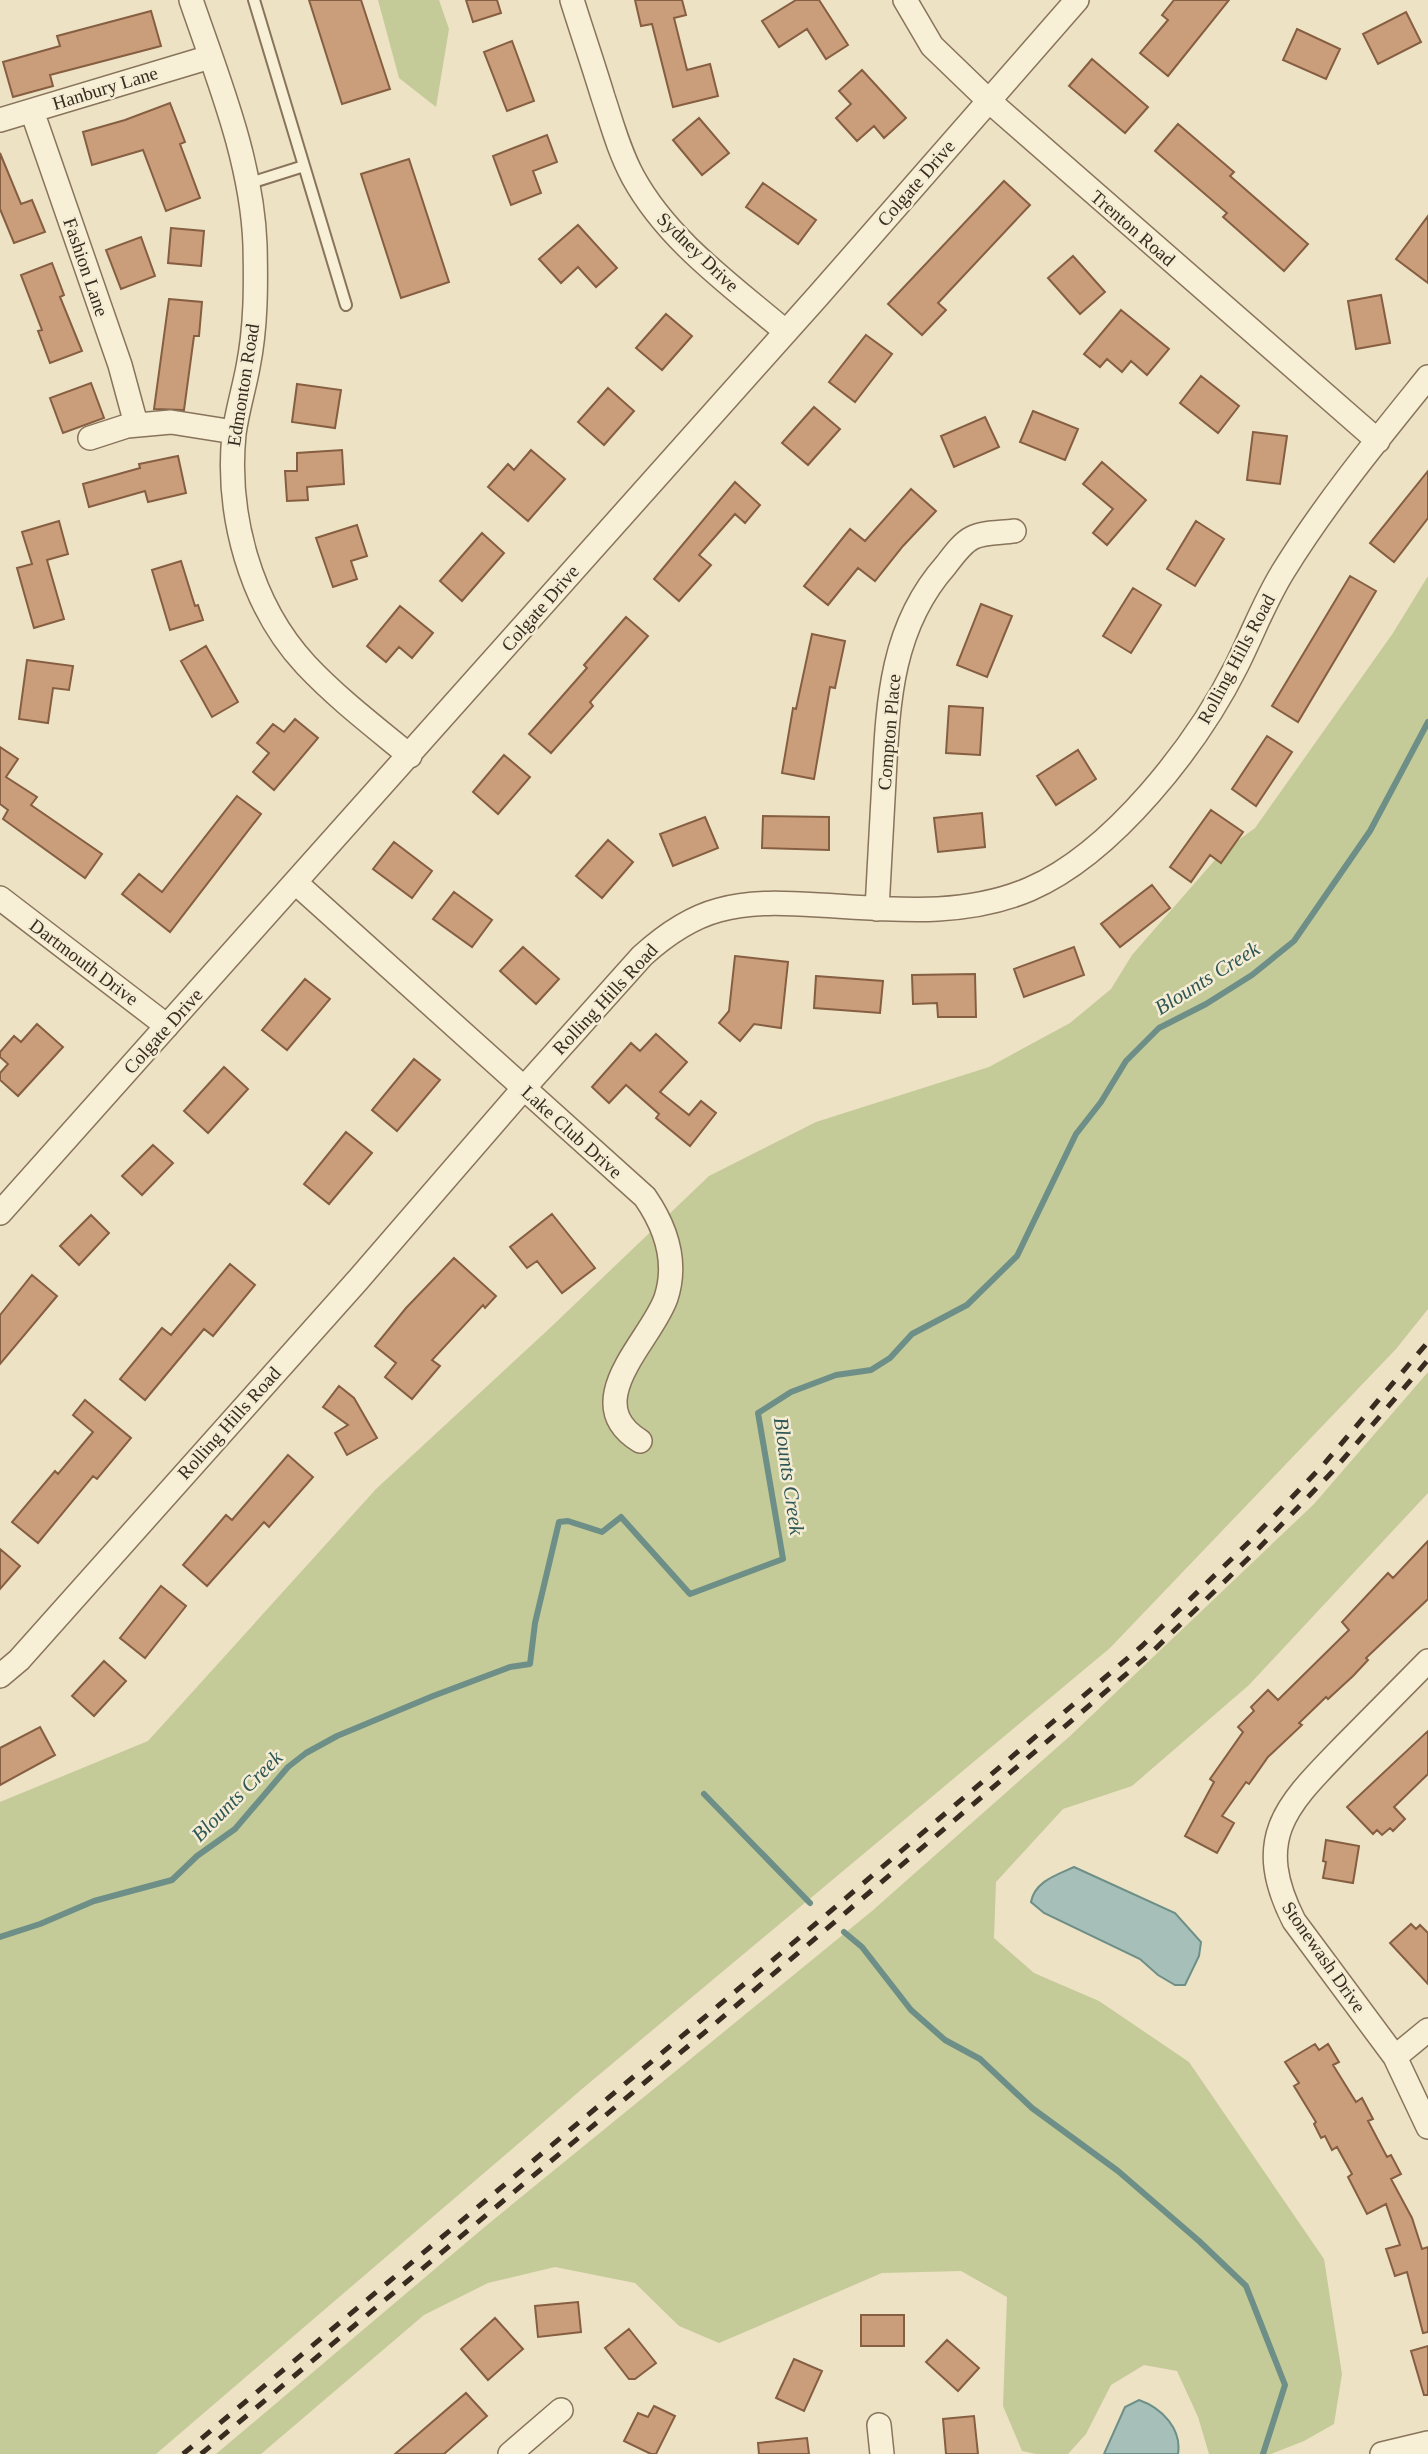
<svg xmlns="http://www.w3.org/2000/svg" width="1428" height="2454" font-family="Georgia,serif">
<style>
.green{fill:#c4cb98}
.water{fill:#a6c0b9;stroke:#6d8f87;stroke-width:2}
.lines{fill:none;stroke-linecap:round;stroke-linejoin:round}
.stream{stroke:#6d8f87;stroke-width:6}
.building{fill:#cb9e7b;stroke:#865e41;stroke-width:2}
.lane-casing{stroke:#88745b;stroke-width:14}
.street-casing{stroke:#88745b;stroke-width:26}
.lane{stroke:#f8efd7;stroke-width:10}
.street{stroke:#f8efd7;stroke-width:23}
.rail{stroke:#382b1f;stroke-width:5;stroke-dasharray:12 12;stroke-linecap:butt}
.labels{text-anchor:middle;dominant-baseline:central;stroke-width:5;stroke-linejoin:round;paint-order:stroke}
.street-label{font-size:19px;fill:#382b1f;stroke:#f5ecd4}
.water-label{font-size:21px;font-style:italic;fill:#2e5756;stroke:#f5ecd4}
</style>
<rect width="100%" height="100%" fill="#ede2c4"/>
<path class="green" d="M378,0H439L449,29L436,107L399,78Z
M1428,576V1309L1396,1349L1110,1648L582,2089L156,2454H0V1802L148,1741L376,1489L551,1327L709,1176L816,1122L989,1067L1070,1023L1111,989L1132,955L1221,853L1255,828L1393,633Z
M1428,1372V1493L1249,1685L1132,1786L1063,1809L996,1882L994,1938L1034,1973L1099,2001L1189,2062L1324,2259L1342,2374L1334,2424L1304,2441L1271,2454H1209L1198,2417L1177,2371L1144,2365L1111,2385L1086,2434L1068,2454H1036L1022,2451L1003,2406L1007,2297L961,2271L882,2273L719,2343L679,2326L635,2283L555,2267L488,2283L424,2315L261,2454H216L487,2225L872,1911L1070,1736L1314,1504Z"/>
<path class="water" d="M1074,1867L1175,1913L1201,1942L1199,1956L1185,1985H1175L1158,1975L1140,1959L1044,1913L1031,1902C1035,1881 1057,1875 1074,1867Z
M1139,2400C1162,2408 1182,2429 1178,2454H1104L1125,2407Z"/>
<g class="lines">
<path class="stream" d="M704,1794L810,1903
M844,1932L862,1947L911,2010L945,2040L980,2059L1032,2108L1118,2171L1199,2241L1246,2286L1285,2385L1263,2454
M0,1937L40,1924L94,1901L172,1880L197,1856L235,1829L288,1767L306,1753L337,1736L433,1696L510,1667L530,1664L535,1623L559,1522L568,1521L602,1532L621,1517L690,1594L783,1559L758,1413L791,1392L836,1375L871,1370L890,1358L912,1334L967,1305L1017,1256L1076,1134L1101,1102L1126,1061L1159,1028L1206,1004L1252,975L1294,941L1370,831L1428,722"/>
</g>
<path class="building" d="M309,0H361L390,89L342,104Z
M466,0H497L501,13L473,22Z
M635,0H682L686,15L674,18L687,70L710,64L718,96L673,107L652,24L641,26Z
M796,0H819L848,45L826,59L807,29L779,47L762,21Z
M1174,0H1229L1168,76L1140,53L1168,20L1162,15Z
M151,11L161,46L50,75L53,86L13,97L3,62L60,46L57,36Z
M1406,12L1421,42L1378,64L1363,34Z
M1297,29L1340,49L1326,79L1283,60Z
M512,41L534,101L507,111L484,52Z
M1092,59L1148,107L1125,133L1069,86Z
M862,70L906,118L884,138L874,126L857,141L836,118L851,104L839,91Z
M170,103L185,142L180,144L200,198L166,211L143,150L92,165L83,132L125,120Z
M699,118L729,153L702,175L673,140Z
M1178,124L1234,172L1230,176L1308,244L1284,271L1223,217L1227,213L1155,151Z
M547,135L557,162L533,171L541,193L511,205L493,156Z
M0,153L21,204L32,200L45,232L14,243L0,209Z
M409,159L449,282L401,298L361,174Z
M1004,181L1030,205L938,303L946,310L922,335L888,304Z
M763,183L816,220L798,244L746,207Z
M1428,216V283L1396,259Z
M578,225L617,268L596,287L578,267L561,283L539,259Z
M171,228L204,231L201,266L168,263Z
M141,237L155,276L121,289L106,250Z
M1073,256L1105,292L1080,314L1048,278Z
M52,263L64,295L60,297L82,351L50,363L38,331L42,330L21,275Z
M1381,295L1390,343L1356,349L1348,301Z
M169,299L202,302L199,336H194L184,410L154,409Z
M1121,310L1169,349L1147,375L1131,361L1122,372L1107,359L1100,367L1084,354Z
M666,314L692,336L662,370L636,348Z
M866,335L892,354L855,402L829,382Z
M1201,376L1239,406L1218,433L1180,403Z
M91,383L104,418L63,433L50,398Z
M297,384L341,390L335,428L292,422Z
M608,388L634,411L604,445L578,422Z
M814,407L840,429L808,465L782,443Z
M1033,411L1078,429L1065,460L1020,442Z
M985,417L999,447L954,467L941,436Z
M1253,432L1287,436L1280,484L1247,480Z
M342,450L344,484L307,487L308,500L287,501L285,471H297V453Z
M531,450L565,479L528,521L488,487L508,464L514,470Z
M178,456L186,493L148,502L145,491L89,507L83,484L140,468L139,464Z
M1102,462L1146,500L1107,545L1093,533L1113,509L1083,484Z
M1428,471V518L1394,562L1370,543Z
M735,482L760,505L745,523L735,514L699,555L711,565L679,601L654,579Z
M911,489L936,511L903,546L875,581L858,568L828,605L804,586L850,529L865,541Z
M59,521L68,554L47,560L64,619L34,628L17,568L32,564L22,532Z
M1196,521L1224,539L1195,586L1167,569Z
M357,525L367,556L351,561L357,579L333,587L316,538Z
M482,533L504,553L462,601L440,581Z
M181,561L195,606L198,605L203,620L170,630L152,570Z
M1350,576L1376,591L1298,722L1272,706Z
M1133,588L1161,605L1131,653L1103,636Z
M981,604L1012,616L987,677L957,665Z
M400,606L433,633L412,658L399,647L386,662L367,646Z
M626,617L648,636L590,702L593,706L551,753L529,734L587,668L584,665Z
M812,634L845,641L835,688L830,687L814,779L782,773L793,708L796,709Z
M206,646L238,702L212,717L181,661Z
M27,660L73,666L69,690L53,688L48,723L19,719Z
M949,706L983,708L980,755L946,753Z
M295,719L318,738L274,790L253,772L269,753L257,743L273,724L284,732Z
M1267,736L1292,752L1256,806L1232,789Z
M0,747L18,759L6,777L37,797L31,805L102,854L85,878L3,819L8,810L0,804Z
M1078,750L1096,779L1056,805L1037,776Z
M504,755L530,777L498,814L473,792Z
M237,796L261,814L170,932L122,894L139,874L162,892Z
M1211,810L1243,832L1221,863L1210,855L1191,882L1170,867Z
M982,813L985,847L938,852L934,818Z
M763,816L829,817V850L762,848Z
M705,817L718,848L673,866L660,834Z
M608,840L633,862L602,898L576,876Z
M394,842L432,871L412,898L373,869Z
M1152,885L1170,908L1120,947L1101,924Z
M454,892L492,920L472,947L433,919Z
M523,947L559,979L536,1004L500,971Z
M1074,947L1084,975L1024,997L1014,969Z
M735,956L788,962L781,1028L754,1024L740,1041L719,1023L729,1011Z
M975,974L976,1017H938L937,1003L913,1004L912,975Z
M816,976L883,981L880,1013L814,1008Z
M305,979L330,999L287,1050L262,1030Z
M37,1024L63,1047L18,1096L0,1080V1073L8,1064L0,1057V1052L14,1036L21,1042Z
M656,1034L687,1062L660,1092L689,1115L701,1101L716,1113L690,1146L656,1118L659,1114L626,1085L609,1103L592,1087L631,1043L640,1051Z
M414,1059L440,1080L397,1131L372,1110Z
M224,1067L248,1089L208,1133L184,1111Z
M346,1132L372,1153L329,1204L304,1184Z
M153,1145L173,1163L142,1195L122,1176Z
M552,1214L595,1268L562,1293L537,1261L527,1268L510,1247Z
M91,1215L109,1233L79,1265L60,1246Z
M454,1258L496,1296L485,1308L483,1305L432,1360L440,1366L412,1399L385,1377L396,1363L375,1346L406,1308Z
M230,1264L255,1285L213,1336L204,1329L145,1400L120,1379L162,1328L171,1335Z
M32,1275L57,1296L0,1364V1315Z
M339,1386L354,1398L377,1438L347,1455L335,1433L348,1425L323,1407Z
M85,1400L131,1438L97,1479L93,1476L38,1543L12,1522L55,1471L58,1474L93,1432L73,1415Z
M288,1455L313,1477L269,1527L264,1522L207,1586L183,1565L226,1515L232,1520Z
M1428,1541V1599L1366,1658L1368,1660L1353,1676L1328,1699L1326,1697L1299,1723L1302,1725L1268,1757L1249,1784L1246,1782L1222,1816L1234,1823L1217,1853L1185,1836L1214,1782L1210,1779L1243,1732L1238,1727L1254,1711L1251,1707L1268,1690L1278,1700L1349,1630L1342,1622L1388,1573L1393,1578Z
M0,1549L20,1566L0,1589Z
M161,1586L186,1606L145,1658L120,1638Z
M104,1661L126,1681L94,1716L72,1696Z
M40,1727L55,1755L0,1785V1748Z
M1428,1731V1774L1394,1807L1405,1819L1393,1831L1390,1828L1382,1835L1377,1830L1373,1834L1347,1807Z
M1326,1840L1359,1846L1353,1883L1323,1878L1326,1862L1323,1861Z
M1411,1924L1416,1929L1420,1925L1428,1933V1984L1390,1943Z
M1315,2044L1319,2050L1328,2044L1339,2062L1333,2065L1356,2102L1362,2098L1373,2119L1368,2121L1387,2157L1391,2155L1401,2174L1391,2179L1412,2218L1422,2249L1428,2247V2332L1423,2333L1407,2272L1395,2276L1386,2249L1400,2245L1386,2204L1367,2214L1348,2177L1352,2174L1337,2147L1332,2150L1325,2136L1321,2138L1314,2124L1316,2122L1294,2086L1299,2083L1285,2062Z
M578,2302L581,2332L538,2337L535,2306Z
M861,2315H904V2346H861Z
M495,2318L523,2349L488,2380L461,2349Z
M629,2329L656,2363L635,2379H629L605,2348Z
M947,2340L979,2368L958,2391L926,2362Z
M1428,2346V2395H1424L1411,2351Z
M794,2359L822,2371L804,2411L776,2398Z
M466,2393L487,2416L444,2454H395Z
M654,2406L675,2416L656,2454H651L624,2441L638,2413L648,2417Z
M974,2416L978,2454H946L943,2419Z
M807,2438L809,2454H759L758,2443Z"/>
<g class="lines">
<defs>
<path id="lane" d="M254,0L346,305
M247,184L304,166"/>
<path id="street" d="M191,0C218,79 252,161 255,245C256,286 256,327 248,367C244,389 237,411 234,434C226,514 250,605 306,665C338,699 375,727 410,756
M572,0C582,32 593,64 603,97C612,124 619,151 633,177C668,241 731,285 786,332
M905,0L932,46L988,100L1378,441
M32,111L120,365L136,424
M0,120L210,57
M90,438L127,426L171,422L234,432
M296,883L645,1197C665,1226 678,1261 666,1298C651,1341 577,1402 640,1441
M0,898L167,1026
M877,909C879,866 882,823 884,780C888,702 891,627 946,565C953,556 962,543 972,538C983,532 1002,533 1014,531
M0,1213L818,296L1077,0
M1428,1661C1400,1689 1373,1717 1345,1745C1288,1804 1251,1836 1294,1921L1395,2057L1428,2127
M0,1676L19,1660L357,1281L524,1088L642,956C664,936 689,918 719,910C752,901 785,903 819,905C890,909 963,918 1030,889C1113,853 1197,745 1237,665C1253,633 1265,600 1284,570C1326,502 1378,439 1428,377
M1395,2057L1428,2030
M879,2425L882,2454
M510,2454L561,2410
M1382,2454L1428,2443"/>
</defs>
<use href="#lane" class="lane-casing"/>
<use href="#street" class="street-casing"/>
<use href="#lane" class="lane"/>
<use href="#street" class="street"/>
<path class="rail" d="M183,2454L786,1949L1142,1646L1251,1540L1324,1464L1428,1342
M201,2454L711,2027L1150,1654L1259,1548L1333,1471L1428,1360"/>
</g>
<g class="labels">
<g class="street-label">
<text transform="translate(105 88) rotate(-17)">Hanbury Lane</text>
<text transform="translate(916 183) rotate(-49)">Colgate Drive</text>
<text transform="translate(1133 228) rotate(41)">Trenton Road</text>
<text transform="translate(698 252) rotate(44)">Sydney Drive</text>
<text transform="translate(86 267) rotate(71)">Fashion Lane</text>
<text transform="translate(243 385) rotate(-81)">Edmonton Road</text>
<text transform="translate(540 608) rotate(-49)">Colgate Drive</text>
<text transform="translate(1236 659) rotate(-62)">Rolling Hills Road</text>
<text transform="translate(889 732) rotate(-85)">Compton Place</text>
<text transform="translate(84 962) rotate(37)">Dartmouth Drive</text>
<text transform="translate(605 999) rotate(-47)">Rolling Hills Road</text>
<text transform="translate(163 1031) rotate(-48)">Colgate Drive</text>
<text transform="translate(572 1132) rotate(42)">Lake Club Drive</text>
<text transform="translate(229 1423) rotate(-48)">Rolling Hills Road</text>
<text transform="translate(1324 1957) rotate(55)">Stonewash Drive</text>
</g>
<g class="water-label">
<text transform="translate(1207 978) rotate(-32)">Blounts Creek</text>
<text transform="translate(789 1476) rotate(82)">Blounts Creek</text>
<text transform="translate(237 1796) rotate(-45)">Blounts Creek</text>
</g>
</g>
</svg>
